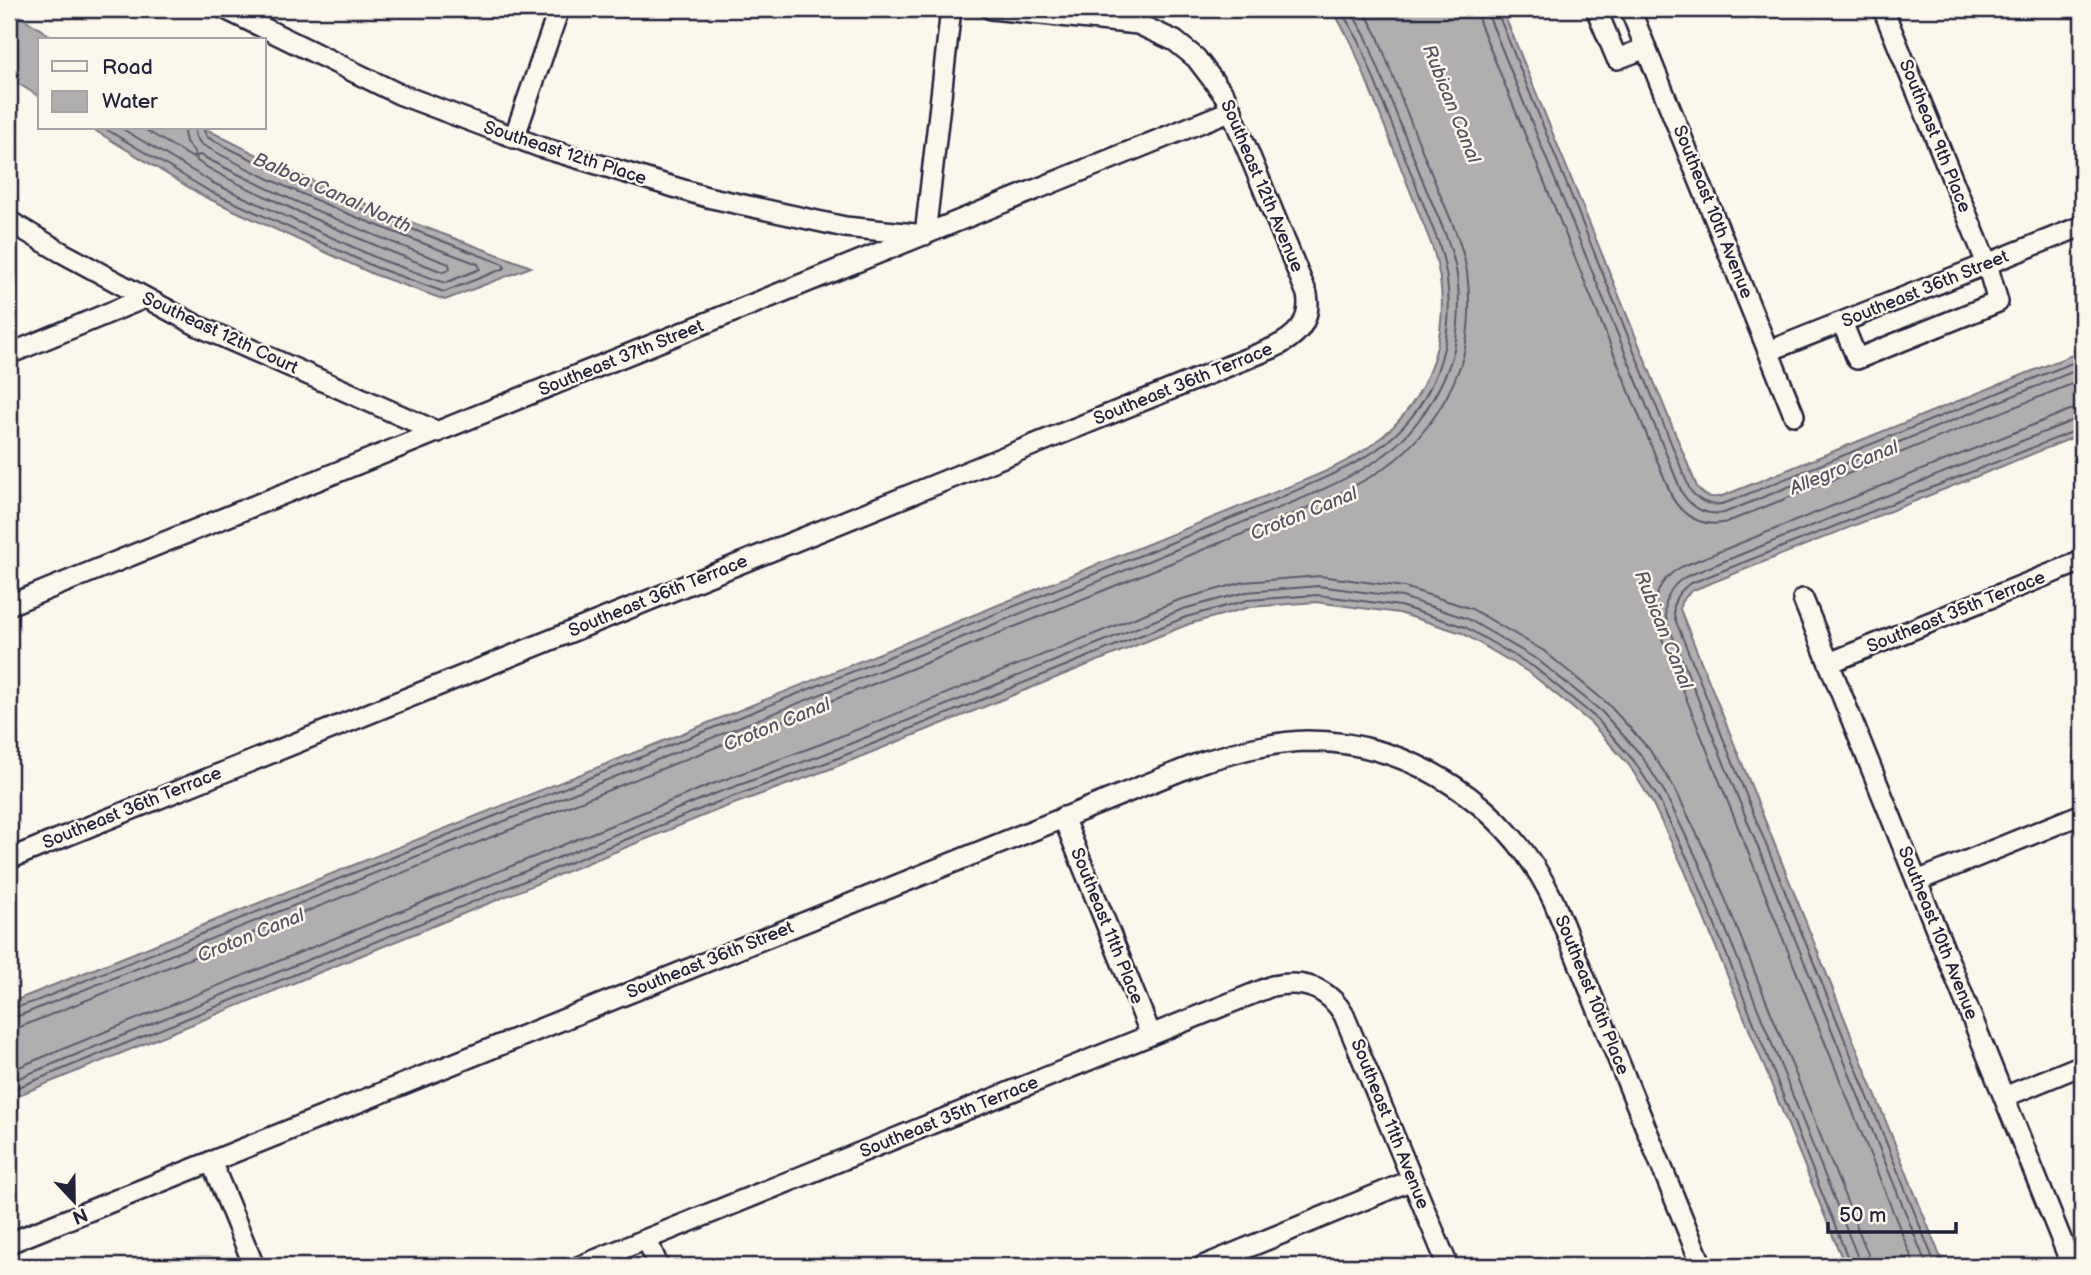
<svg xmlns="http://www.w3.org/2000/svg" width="2091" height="1275" font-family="'Balsamiq Sans',sans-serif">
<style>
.water{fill:#b1aeb0;stroke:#787681;stroke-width:2}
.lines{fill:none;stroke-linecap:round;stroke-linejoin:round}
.shore{stroke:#5b5a6a;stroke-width:2}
.minor-casing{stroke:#22223b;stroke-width:24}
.minor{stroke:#fbf7ec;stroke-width:19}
.labels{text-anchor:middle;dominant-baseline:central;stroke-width:5;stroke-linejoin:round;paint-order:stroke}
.street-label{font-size:18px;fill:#22223b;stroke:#fbf7ec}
.water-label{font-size:19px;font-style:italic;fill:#545364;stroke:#fbf7ec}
</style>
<rect width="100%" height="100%" fill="#fbf7ec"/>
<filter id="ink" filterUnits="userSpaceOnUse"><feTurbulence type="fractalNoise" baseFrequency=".0143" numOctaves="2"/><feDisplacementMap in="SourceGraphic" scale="14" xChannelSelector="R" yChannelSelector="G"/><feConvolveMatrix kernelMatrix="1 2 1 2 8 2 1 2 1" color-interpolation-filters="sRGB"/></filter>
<g filter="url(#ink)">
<path class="water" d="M9,9L57,40H40V97L9,78Z
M1332,9H1502L1697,487C1705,497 1713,500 1725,495L2082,351V434L1691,591L1681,602L1680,609L1944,1266H1845L1685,871L1652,802L1629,765L1591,723L1530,673L1462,633L1399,613L1316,602L1250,607L1189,624L830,769L720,809L9,1099V1003L676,736L1261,498C1298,482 1340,469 1373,444C1435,398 1456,318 1432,246L1352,44Z
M91,128H204L283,168L392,215L531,267L445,300L373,274L205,197Z"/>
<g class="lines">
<path class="shore" d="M1477,9L1479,21L1672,497C1683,517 1704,528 1727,522L2082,380
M1488,9L1489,17L1682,493C1692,508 1705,516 1724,513L2082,368
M1496,9L1690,490C1700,503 1712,508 1728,502L2082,359
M104,128L209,191L375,267L444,292L505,268L503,264C401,226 303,187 207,137L203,128
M121,128L213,183L379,259L445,283L480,269L478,264C384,229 289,193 201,144L196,137L194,128
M142,128L193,158L195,153L186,142L183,128
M196,156L200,155C281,197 363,232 449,264L450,269L443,272C384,250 326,225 269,198C245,187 220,176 197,161Z
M9,1009C42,1002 80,981 113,969C201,935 288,899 376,864C621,766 865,667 1109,568C1167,544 1226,521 1284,496C1323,478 1364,464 1396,434C1447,385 1460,310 1439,244L1359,41L1340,9
M9,1018L16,1017C326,891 637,769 946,644C1036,607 1126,570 1216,533C1269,511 1327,492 1376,461C1408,440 1432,406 1447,371C1459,343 1461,305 1457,275C1452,244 1436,213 1424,184C1405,135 1385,87 1367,39L1350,9
M9,1028L20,1027C332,900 646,776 958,650C1046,614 1134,578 1222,542C1276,520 1334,501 1383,469C1417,446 1445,408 1459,369C1470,341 1471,302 1467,272C1462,240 1446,210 1434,180C1414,131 1395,83 1377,34L1363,9
M9,1071L710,785L821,744L1179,600L1244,582L1320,576L1404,587L1472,609L1544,651L1608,704L1649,749L1674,787L1710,861L1868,1254L1870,1266
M9,1082L714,794L825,754L1183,609L1246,592L1318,586L1402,597L1468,619L1538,660L1601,711L1641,755L1665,793L1700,865L1858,1258L1860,1266
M9,1091L718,802L828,762L1186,617L1248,600L1317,595L1400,606L1465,627L1534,667L1596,718L1634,761L1658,798L1692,868L1851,1266
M1915,1266L1657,626C1650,601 1658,580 1681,567L2070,410L2082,408
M1927,1266L1667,622C1662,602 1668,588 1685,577L2074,420L2082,419
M1936,1266L1675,619C1671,603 1676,594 1689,584L2082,428"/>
<defs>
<path id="minor" d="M225,9L399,94L540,147L707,197L845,227L925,235L951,9
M1596,9L1617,59L1646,48
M1630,9L1794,415
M514,138L559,9
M9,221L61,252L198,326L438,432
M1842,322L1857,359L1998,302L1987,264L1883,9
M1769,351L2082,226
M9,354L145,298
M1803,599L2072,1266
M9,605L1232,110
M1829,663L2082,561
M1063,817L1151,1035
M9,859L1273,348C1297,337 1312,321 1307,294L1225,96L1196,58L1175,41L1138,24L991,9
M1917,881L2082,814
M2004,1097L2082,1065
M211,1161L254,1266
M647,1239L658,1266
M9,1243L1202,762C1236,752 1271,742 1307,741C1413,741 1510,807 1554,902L1702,1266
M580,1266L1272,986C1303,980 1328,987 1344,1015L1448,1266
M1203,1266L1412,1180"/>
</defs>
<use href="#minor" class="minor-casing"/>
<use href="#minor" class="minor"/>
</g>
</g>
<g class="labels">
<g class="street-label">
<text transform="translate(1935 136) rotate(68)">Southeast 9th Place</text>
<text transform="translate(565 153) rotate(18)">Southeast 12th Place</text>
<text transform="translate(1262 186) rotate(67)">Southeast 12th Avenue</text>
<text transform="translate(1713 212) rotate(68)">Southeast 10th Avenue</text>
<text transform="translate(1925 289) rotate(-22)">Southeast 36th Street</text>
<text transform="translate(220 333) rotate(25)">Southeast 12th Court</text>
<text transform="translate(621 358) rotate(-22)">Southeast 37th Street</text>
<text transform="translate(1183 384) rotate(-22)">Southeast 36th Terrace</text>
<text transform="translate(658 596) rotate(-22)">Southeast 36th Terrace</text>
<text transform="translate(1956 612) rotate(-22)">Southeast 35th Terrace</text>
<text transform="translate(132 808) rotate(-22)">Southeast 36th Terrace</text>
<text transform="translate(1107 926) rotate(68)">Southeast 11th Place</text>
<text transform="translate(1938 933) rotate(68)">Southeast 10th Avenue</text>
<text transform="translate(710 960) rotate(-22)">Southeast 36th Street</text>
<text transform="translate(1592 995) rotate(68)">Southeast 10th Place</text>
<text transform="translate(949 1117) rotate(-22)">Southeast 35th Terrace</text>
<text transform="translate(1390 1124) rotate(68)">Southeast 11th Avenue</text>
</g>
<g class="water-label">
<text transform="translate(1451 104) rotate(68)">Rubican Canal</text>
<text transform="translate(332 193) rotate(24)">Balboa Canal North</text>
<text transform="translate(1844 468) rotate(-22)">Allegro Canal</text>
<text transform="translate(1304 514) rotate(-22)">Croton Canal</text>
<text transform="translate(1663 630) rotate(68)">Rubican Canal</text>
<text transform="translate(777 725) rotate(-22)">Croton Canal</text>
<text transform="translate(251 936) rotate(-22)">Croton Canal</text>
</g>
</g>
<rect width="2091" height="1275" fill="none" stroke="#fbf7ec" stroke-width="35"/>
<rect x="18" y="18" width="2056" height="1240" fill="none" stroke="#22223b" stroke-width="2.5" filter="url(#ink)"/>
<rect x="38" y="38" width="228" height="91" fill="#fbf7ec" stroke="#a4a2a5" stroke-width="2"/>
<rect x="52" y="61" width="35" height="10" fill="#fbf7ec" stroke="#a4a2a5" stroke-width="2"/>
<text x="102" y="74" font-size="21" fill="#22223b">Road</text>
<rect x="52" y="91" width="35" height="21" fill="#b1aeb0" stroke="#a4a2a5" stroke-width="2"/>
<text x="102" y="108" font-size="21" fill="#22223b">Water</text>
<g transform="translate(74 1201) rotate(158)" stroke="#fbf7ec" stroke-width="5" paint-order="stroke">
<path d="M0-5L12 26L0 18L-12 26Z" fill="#22223b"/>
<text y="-10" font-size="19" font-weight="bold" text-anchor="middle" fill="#22223b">N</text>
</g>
<path d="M1828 1222v10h128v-10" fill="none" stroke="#22223b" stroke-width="3.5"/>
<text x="1839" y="1222" font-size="21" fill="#22223b" stroke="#fbf7ec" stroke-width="5" paint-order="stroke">50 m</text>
</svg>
